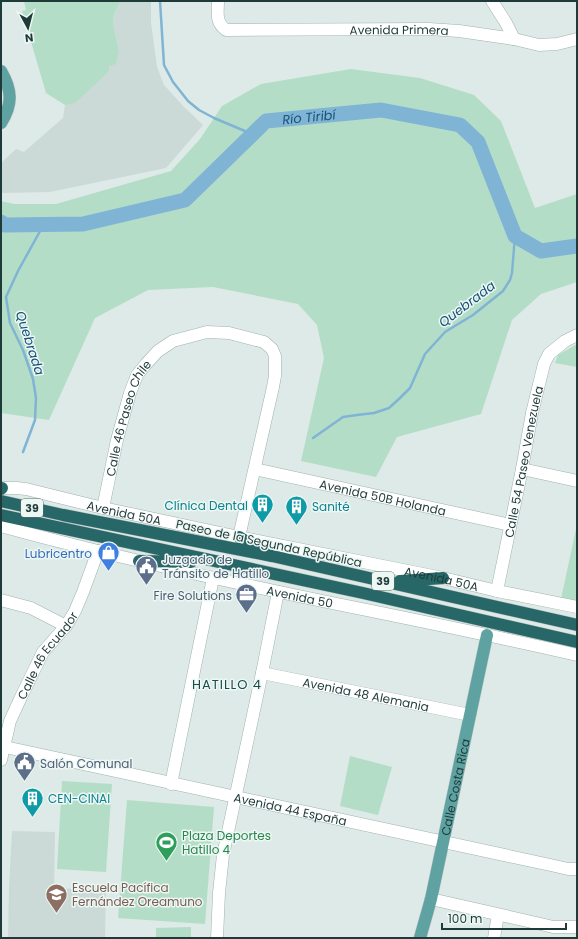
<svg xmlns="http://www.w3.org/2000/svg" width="578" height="939" font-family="Poppins,sans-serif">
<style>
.built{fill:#cbdad7}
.green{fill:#b4ddc8}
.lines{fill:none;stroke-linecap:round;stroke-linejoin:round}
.stream{stroke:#80b4d4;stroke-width:2.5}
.river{stroke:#80b4d4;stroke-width:15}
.minor-casing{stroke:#a0b2af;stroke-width:13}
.major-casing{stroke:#bcc4c4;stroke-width:13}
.highway-casing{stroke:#bcc4c4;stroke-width:13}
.minor{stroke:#fff;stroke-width:12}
.major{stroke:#5ea3a1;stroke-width:12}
.highway{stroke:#286768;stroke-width:12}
.labels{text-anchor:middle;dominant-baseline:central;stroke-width:3;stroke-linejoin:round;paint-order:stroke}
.shield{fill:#edf7f4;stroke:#5c7371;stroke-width:1}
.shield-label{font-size:11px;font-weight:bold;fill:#1e3a39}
.street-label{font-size:12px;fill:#1e3a39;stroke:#edf7f4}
.culture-label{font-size:12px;fill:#0d838f;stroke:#edf7f4;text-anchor:start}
.shop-label{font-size:12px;fill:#366cbe;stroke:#edf7f4;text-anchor:end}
.service-label{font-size:12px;fill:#4e5e75;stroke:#edf7f4;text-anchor:start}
.leisure-label{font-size:12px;fill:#27864d;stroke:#edf7f4;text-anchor:start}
.education-label{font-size:12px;fill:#785e54;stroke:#edf7f4;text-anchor:start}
.water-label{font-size:13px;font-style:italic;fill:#155279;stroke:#edf7f4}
.neighbourhood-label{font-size:13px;letter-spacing:1px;fill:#194d4c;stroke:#edf7f4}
</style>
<rect width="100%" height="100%" fill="#ddeae7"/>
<path class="built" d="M121,1H151V23L157,67L164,85L184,107L203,125L166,168L50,192L1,193V163L16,149L24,152L63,118L65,105L75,102L97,83L109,71L108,66L119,51L113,23L114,14Z
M12,831L55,832L54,889L106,888L105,938H8L9,889Z"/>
<path class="green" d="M24,1H121L114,14L113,23L119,51L116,64L109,66V71L97,83L75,103L65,105L46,93L22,11L26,10Z
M351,69L420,78L474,95L501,121L535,208L577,194V282L541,294L512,320L481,414L397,437L376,477L301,461L324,358L317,325L298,304L213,287L148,290L95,318L49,420L1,413V201L14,204H56L171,171L200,139L222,106L261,84Z
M577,344V367L555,363L558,355Z
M577,524V602L561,599Z
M350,756L392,767L378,815L340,806Z
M62,781L112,784L106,872L57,869Z
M127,800L214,807L205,924L118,918Z
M191,927V938H156V928Z"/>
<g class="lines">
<path class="stream" d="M160,1L164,65L173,82L188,101L199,110L214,118L252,134
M313,438L343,417L357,415L374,413L389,408L400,398L410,388L425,354L445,332L473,315L503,291L510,280L512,273L515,236
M23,452L35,420L36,398L33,379L23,350L10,323L6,297L18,271L44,224"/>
<path class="river" id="s1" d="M1,222L5,225L83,224L185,200L266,121L381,110L460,125L478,142L515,236L541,251L577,246"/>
<defs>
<g id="minor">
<path id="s2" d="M218,1C218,13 215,22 226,30L429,29L459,31L514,39L539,45L557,44L577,39"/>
<path d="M492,1L506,23L514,39"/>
<path id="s3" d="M255,469L510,525"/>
<path d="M522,469L577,481"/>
<path id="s4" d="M1,488H16L26,489L103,508L239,537L443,578L497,591L577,607"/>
<path id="s5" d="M103,508L117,440L130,393L137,375L146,364L158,351L173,341L207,332L229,333L264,342L272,349L275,356V376L273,387L239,537"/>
<path id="s6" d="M1,526C37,536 73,545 110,554C264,592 422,619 577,655"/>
<path id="s7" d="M497,591L522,469L532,413L544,364L549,354L565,341L577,335"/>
<path d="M1,600L31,608L66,626"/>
<path id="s8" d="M262,673L470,715"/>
<path id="s9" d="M5,747L555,866L568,869H577"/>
<path id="s10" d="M1,760L10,721L21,697L43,652L66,626L75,611L83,592L98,551"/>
<path d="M171,784L213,578"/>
<path d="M431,899L545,925L553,927H577"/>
<path d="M217,938L219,893L223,855L262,673L278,592"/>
<path d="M494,938L498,915"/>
</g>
<g id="major">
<path d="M1,71C12,90 13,104 1,123"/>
<path id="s11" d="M420,938L431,899L487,635"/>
</g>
<path id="highway" d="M1,489L2,488
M1,501L63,515L272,556L577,625
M1,515L363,593L577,642
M239,537L264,552
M139,561L191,562
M400,581L443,578"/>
</defs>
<use href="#minor" class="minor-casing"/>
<use href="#major" class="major-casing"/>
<use href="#highway" class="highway-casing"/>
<use href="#minor" class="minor"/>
<use href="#major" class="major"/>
<use href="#highway" class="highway"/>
</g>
<defs>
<symbol id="building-pin" viewBox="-11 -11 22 30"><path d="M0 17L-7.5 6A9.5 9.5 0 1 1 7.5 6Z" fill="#0f9aa8" stroke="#edf7f4"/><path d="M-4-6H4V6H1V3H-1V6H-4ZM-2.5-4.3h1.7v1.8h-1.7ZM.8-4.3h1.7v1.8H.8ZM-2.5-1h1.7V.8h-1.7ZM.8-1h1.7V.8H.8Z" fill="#fff"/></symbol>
<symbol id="shop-pin" viewBox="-11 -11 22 30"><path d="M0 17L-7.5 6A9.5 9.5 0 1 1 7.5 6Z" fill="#3f7fe0" stroke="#edf7f4"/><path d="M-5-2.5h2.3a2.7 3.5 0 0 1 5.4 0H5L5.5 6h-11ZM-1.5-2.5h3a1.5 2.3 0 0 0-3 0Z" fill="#fff"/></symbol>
<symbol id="civic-pin" viewBox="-11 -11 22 30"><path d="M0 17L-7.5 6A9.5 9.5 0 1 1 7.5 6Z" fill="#5c6f8a" stroke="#edf7f4"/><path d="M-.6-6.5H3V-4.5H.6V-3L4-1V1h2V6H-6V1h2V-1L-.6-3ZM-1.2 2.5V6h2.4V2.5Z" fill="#fff"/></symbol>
<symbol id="office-pin" viewBox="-11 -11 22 30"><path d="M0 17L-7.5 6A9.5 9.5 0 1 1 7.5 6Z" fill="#5c6f8a" stroke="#edf7f4"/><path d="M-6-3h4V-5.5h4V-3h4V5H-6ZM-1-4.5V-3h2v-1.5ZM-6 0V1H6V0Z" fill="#fff"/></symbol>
<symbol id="stadium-pin" viewBox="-11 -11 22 30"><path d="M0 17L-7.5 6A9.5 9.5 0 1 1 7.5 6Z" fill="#2e9e5b" stroke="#edf7f4"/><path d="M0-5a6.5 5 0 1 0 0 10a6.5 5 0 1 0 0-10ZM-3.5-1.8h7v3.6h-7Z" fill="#fff"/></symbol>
<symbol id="school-pin" viewBox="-11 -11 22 30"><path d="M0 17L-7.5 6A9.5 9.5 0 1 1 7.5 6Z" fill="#8d6e63" stroke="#edf7f4"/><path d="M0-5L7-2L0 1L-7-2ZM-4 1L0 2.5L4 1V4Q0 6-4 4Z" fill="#fff"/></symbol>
</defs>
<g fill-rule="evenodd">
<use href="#building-pin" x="250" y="492" width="25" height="34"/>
<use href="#building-pin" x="284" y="494" width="25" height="34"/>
<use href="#shop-pin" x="96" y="540" width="25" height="34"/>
<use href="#civic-pin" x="134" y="554" width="25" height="34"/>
<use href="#office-pin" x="234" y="582" width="25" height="34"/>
<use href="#civic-pin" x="12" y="750" width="25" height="34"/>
<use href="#building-pin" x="20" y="786" width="25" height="34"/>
<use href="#stadium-pin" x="154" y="830" width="25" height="34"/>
<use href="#school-pin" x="44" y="882" width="25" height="34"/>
</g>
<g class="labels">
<g class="shield">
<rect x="21" y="499" width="22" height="18" rx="3"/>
<rect x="372" y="572" width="22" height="18" rx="3"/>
</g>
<g class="shield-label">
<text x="32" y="508">39</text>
<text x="383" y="581">39</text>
</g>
<g class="street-label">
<text stroke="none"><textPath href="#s2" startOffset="205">Avenida Primera</textPath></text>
<text stroke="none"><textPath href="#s5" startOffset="94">Calle 46 Paseo Chile</textPath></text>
<text stroke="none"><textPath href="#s7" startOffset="132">Calle 54 Paseo Venezuela</textPath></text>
<text stroke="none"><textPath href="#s3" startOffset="131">Avenida 50B Holanda</textPath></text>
<text stroke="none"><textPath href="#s4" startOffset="126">Avenida 50A</textPath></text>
<text transform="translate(269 543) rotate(12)">Paseo de la Segunda República</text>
<text stroke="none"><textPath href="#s4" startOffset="450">Avenida 50A</textPath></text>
<text stroke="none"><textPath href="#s6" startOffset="307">Avenida 50</textPath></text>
<text stroke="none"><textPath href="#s10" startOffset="116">Calle 46 Ecuador</textPath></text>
<text stroke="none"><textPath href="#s8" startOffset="106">Avenida 48 Alemania</textPath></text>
<text stroke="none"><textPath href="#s11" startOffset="155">Calle Costa Rica</textPath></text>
<text stroke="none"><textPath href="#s9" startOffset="292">Avenida 44 España</textPath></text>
</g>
<g class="culture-label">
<text x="248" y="505" text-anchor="end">Clínica Dental</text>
<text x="312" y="506">Sanité</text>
<text x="48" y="798">CEN-CINAI</text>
</g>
<g class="shop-label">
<text x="92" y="553">Lubricentro</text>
</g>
<g class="service-label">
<text x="162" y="559">Juzgado de<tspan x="162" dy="14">Tránsito de Hatillo</tspan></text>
<text x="232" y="595" text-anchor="end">Fire Solutions</text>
<text x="40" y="763">Salón Comunal</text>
</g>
<g class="leisure-label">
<text x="182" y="835">Plaza Deportes<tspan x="182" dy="14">Hatillo 4</tspan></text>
</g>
<g class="education-label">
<text x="72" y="887">Escuela Pacífica<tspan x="72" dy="14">Fernández Oreamuno</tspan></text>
</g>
<g class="water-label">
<text stroke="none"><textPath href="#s1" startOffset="344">Río Tiribí</textPath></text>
<text transform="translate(467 304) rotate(-37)">Quebrada</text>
<text transform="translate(30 343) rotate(72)">Quebrada</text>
</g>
<g class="neighbourhood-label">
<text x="227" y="684">HATILLO 4</text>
</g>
</g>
<rect width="578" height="939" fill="none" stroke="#1e3a39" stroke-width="4"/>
<g transform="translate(28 28) rotate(173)" stroke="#edf7f4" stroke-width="3" paint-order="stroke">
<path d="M0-3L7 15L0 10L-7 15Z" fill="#1e3a39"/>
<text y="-6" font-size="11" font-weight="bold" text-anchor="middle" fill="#1e3a39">N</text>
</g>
<path d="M442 923v6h124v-6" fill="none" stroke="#1e3a39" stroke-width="2"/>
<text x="448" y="923" font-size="12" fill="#1e3a39" stroke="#edf7f4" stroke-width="3" paint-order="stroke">100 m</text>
</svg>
